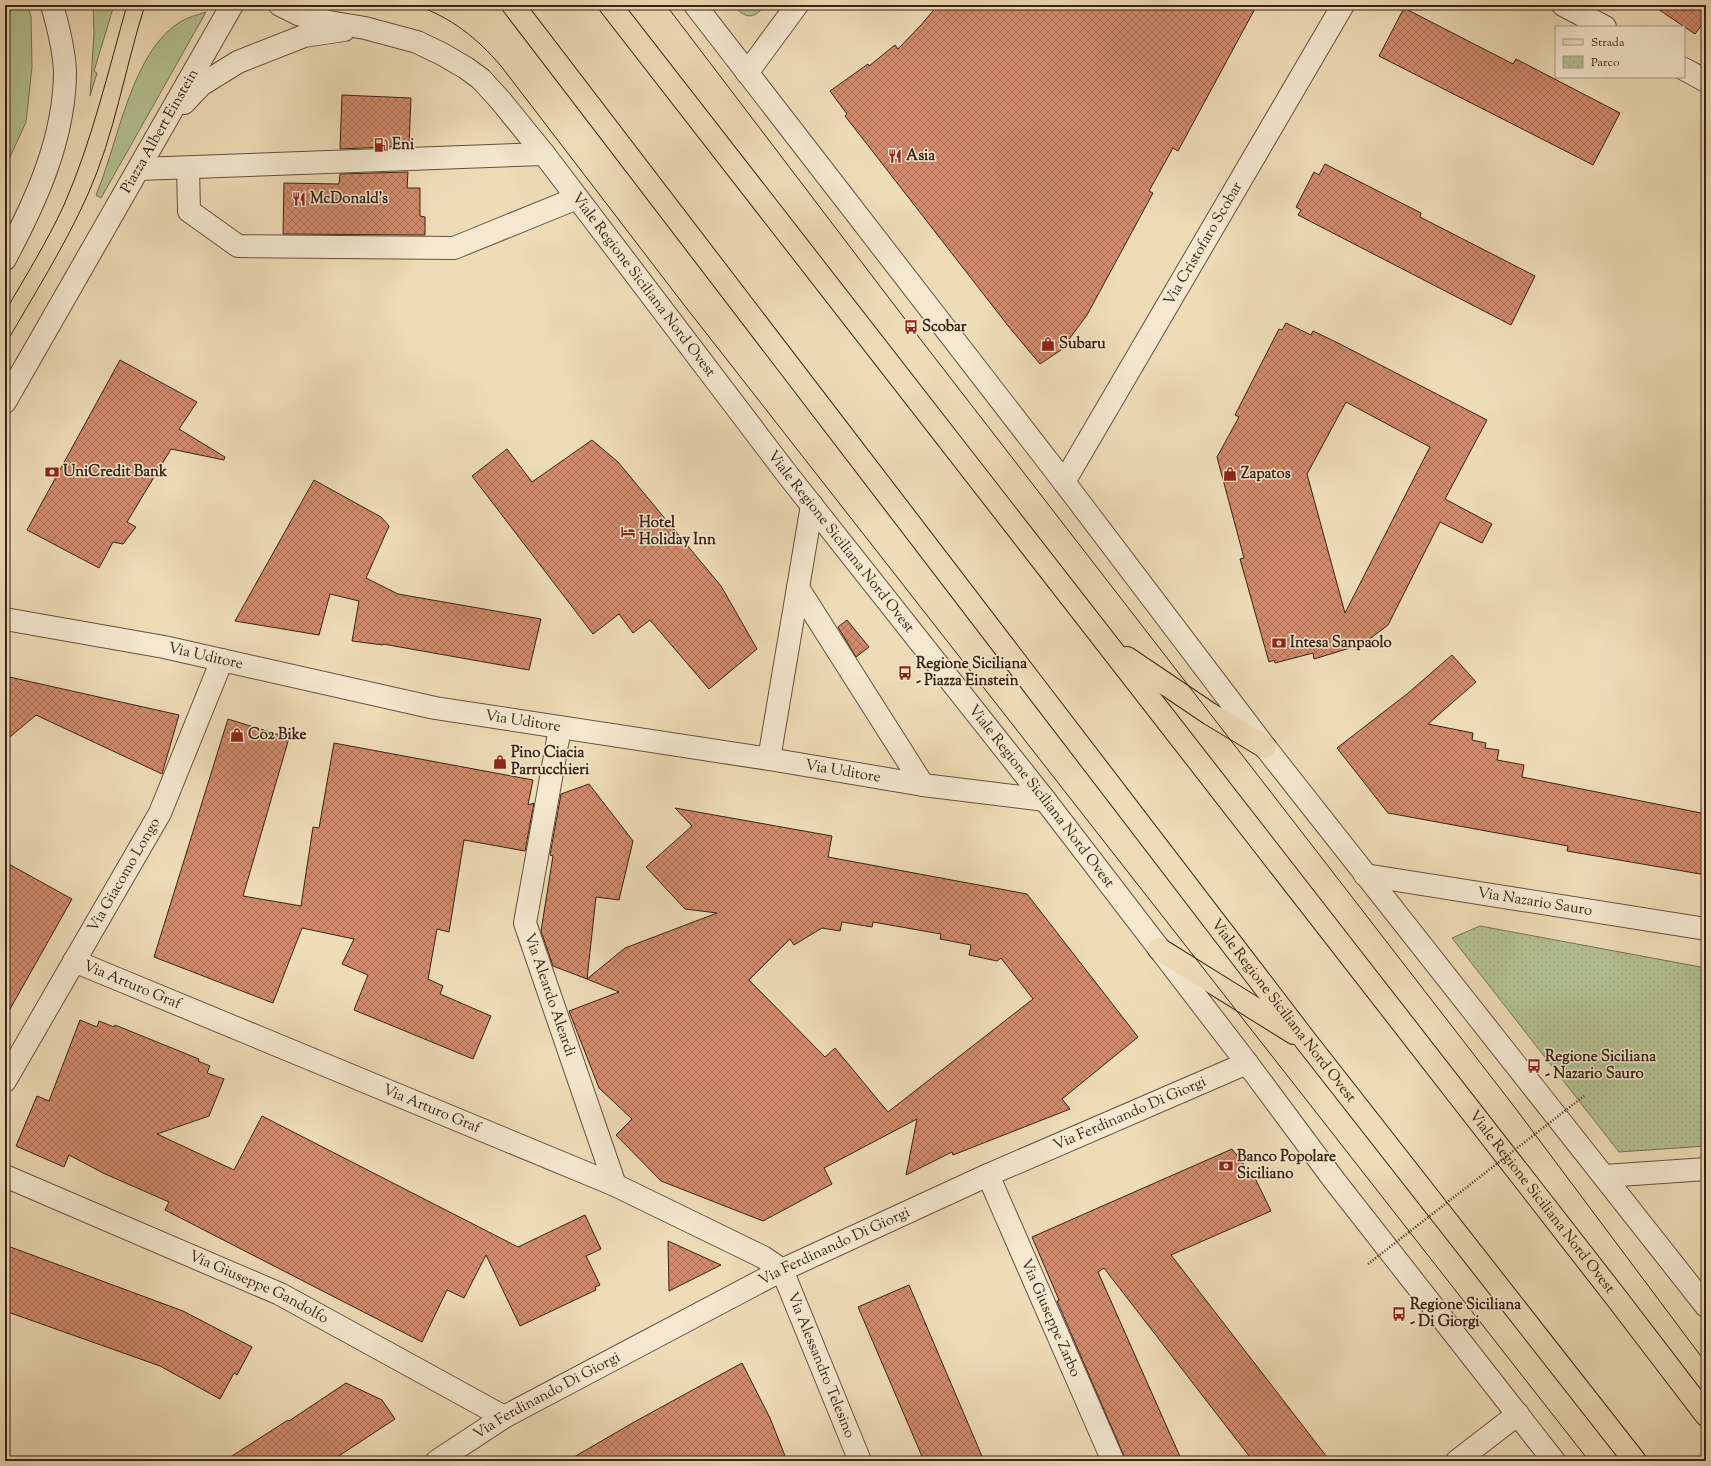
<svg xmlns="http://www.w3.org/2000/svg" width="1711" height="1466" font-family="'Sorts Mill Goudy',serif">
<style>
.green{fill:#b4c292;stroke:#777252}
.park{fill:url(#park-dots);stroke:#777252}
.building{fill:url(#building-cross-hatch);stroke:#3a2213;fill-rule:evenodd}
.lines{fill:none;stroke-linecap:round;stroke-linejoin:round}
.minor-casing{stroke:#67503c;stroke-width:24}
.major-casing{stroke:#3a2213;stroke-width:24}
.minor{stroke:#f4e8d0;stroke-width:22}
.major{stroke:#eedcb7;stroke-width:22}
.tram{stroke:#3a2213;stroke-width:1}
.path-bridge{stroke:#3a2213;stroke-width:2.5;stroke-dasharray:1 2;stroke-linecap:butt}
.labels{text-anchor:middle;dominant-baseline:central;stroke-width:3;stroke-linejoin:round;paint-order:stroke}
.street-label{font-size:15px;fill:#3a2213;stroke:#f4e8d0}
.poi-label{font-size:15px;font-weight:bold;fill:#3a2213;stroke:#f4e8d0;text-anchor:start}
</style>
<defs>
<pattern id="park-dots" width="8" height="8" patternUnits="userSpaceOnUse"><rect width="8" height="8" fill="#b4c292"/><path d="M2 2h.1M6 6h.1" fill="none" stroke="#9ca67d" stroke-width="1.8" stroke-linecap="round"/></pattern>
<pattern id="building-cross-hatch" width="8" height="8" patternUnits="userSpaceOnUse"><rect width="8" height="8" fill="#d18b6c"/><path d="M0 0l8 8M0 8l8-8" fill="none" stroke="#ab7158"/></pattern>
</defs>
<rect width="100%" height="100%" fill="#eedcb7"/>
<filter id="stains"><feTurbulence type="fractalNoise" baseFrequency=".005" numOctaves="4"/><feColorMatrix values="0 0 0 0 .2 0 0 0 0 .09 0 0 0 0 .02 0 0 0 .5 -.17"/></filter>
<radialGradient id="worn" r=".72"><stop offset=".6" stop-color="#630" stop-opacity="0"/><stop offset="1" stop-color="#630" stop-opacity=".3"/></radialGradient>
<path class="green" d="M5,5H27L31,16L32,67L26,122L5,168Z
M93,5H114L94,71L97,73L90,96L94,34Z
M733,5H765C754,20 745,19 733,5Z
M206,12L101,198L96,195C118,144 131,52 180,22C188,17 197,15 206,12Z"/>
<path class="park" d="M1480,926L1706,968V1146L1619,1152L1452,938Z"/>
<path class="building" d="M938,5H1257L1178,151L1173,148L1149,191L1153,193L1087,315L1061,350L1040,364L1009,327L863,139L845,116L847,114L830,91L868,64L869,66L895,45L898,49L921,25Z
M1652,5H1706V19L1695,34Z
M1404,8L1513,64L1516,59L1620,113L1593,165L1379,56Z
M342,95L411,98L409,146L340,149Z
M1325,164L1421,213L1420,217L1535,276L1511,325L1298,215L1301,210L1296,207L1314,172L1319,175Z
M408,172L407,188H420V216L425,217V235L283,234L284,183L339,184L340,174Z
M1286,323L1311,335L1313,331L1338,343L1487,420L1445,499L1492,524L1482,543L1440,522L1388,625L1363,644L1314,659L1313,653L1275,663L1274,660L1269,662L1240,559L1244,558L1217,457L1239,417L1235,415L1279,329L1282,330ZM1346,402L1430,447L1345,613L1307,474Z
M120,360L197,402L179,429L225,457L224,460L171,449L127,522L136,527L123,544L113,542L99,568L27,530Z
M592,440L618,462L721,586L757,649L709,689L650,620L633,633L619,614L593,634L472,476L507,449L532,482Z
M314,480L381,517L389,526L366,578L398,594L541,619L529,670L383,644V645L352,641L359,601L330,594L319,635L235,621Z
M847,620L869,647L856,657L838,627Z
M1452,655L1476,682L1428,724L1473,733L1472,740L1486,743L1485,748L1499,750L1497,760L1524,765L1522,777L1706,814V875L1567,851L1568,846L1388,813L1337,748L1407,694Z
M5,676L179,715L162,774L36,715L5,741Z
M228,719L289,738L243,896L301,906L313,827L319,828L334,743L533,780L528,805L534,803L525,851L464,840L449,932L437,929L428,979L443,986L440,994L491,1016L473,1059L354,1010L368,975L342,964L354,939L302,928L273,1003L154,957Z
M589,784L633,841L619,900L596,897L587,979L553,966L541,931L553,856L550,855L561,794Z
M675,808L832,836L828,857L1027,894L1138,1037L1062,1099L1070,1109L953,1155L952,1152L906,1175L917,1119L824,1168L832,1184L763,1221L661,1181L616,1135L632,1119L599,1088L569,1011L619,992L587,979L625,948L717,913L685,909L646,867L692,826ZM842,922L872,927L873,922L941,934L940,939L971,945L969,955L997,961L1001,958L1033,999L888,1112L835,1048L825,1057L749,980L790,939L794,945L822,928L840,931Z
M5,862L72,899L5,1018Z
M80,1020L97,1027L99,1021L114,1027L115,1025L199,1059L198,1061L210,1066L207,1073L224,1079L209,1116L157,1134L234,1170L262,1116L518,1247L585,1215L601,1249L586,1256L600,1285L595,1287L596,1290L520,1326L486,1255L464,1298L447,1290L422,1342L165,1210L169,1202L103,1173L69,1155L64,1167L16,1146L37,1096L49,1101Z
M1232,1149L1256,1180L1271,1211L1171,1255L1330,1461H1253L1104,1268L1098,1272L1182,1461H1125L1124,1456L1057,1301L1059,1300L1032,1237Z
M668,1241L721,1265L669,1291Z
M5,1245L183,1311L252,1347L237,1375L234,1373L220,1399L160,1366L5,1311Z
M909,1285L984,1461H924L858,1307Z
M742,1363L770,1418L787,1461H567L636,1421Z
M346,1383L382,1400L395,1419L331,1461H224L288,1420L289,1421Z"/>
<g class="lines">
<defs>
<g id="minor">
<path id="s1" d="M280,5L298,14L329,22L365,28L417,42L442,54L466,68L481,79L501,101L544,154L787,474L1045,800L1247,1063L1334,1180L1554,1461"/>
<path d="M695,5L1064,482L1265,747L1706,1306"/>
<path d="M1563,5L1605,27"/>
<path d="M1684,69L1706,81"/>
<path d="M747,73L797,5"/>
<path d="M184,103L201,85L238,62L304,36L344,30"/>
<path d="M188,168L189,211L238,246L454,248L577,198"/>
<path d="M139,169L544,154"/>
<path d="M5,259C36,201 65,138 65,71C64,49 58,26 52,5"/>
<path id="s2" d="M5,402L232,5"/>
<path id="s3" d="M1064,482L1343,5"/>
<path d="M798,588L923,785"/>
<path id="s4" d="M5,619L164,647L435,708L769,759L923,785L1045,800"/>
<path id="s5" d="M560,728L525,923L615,1185"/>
<path d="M769,759L812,505"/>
<path id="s6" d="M1365,875L1706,929"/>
<path id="s7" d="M74,961L615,1185L763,1257L782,1270L860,1461"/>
<path id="s8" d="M5,1081L160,813L222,660"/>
<path id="s9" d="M988,1175L1113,1461"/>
<path id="s10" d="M5,1176L280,1294L504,1417"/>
<path d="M1605,1176L1706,1169"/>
<path id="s11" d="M437,1461L504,1417L782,1270L988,1175L1247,1063"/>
<path d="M1457,1461L1518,1414"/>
</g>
<g id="major">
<path id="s12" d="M513,5L1306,1041L1635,1461"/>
<path id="s13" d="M610,5L1618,1300L1706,1415"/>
<path d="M1127,658L1210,714L1265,747"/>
<path d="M1159,949L1294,1033"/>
</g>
</defs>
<use href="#minor" class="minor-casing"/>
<use href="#major" class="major-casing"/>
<use href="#minor" class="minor"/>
<use href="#major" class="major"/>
<path class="tram" d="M415,5C451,17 477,38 501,66L681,301L1589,1461
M666,5L911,327L1516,1109L1706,1363
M5,312C25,277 47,242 64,205C92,141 108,72 127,5
M5,345C33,296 65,246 88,194C115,134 125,67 145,5"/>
<path class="path-bridge" d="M1368,1264L1584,1096"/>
</g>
<defs>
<symbol id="fuel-bare" viewBox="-9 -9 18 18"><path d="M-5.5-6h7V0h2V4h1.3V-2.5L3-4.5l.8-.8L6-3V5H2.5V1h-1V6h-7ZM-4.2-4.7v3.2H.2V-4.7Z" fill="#8f2418" stroke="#f4e8d0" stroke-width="2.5" paint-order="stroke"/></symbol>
<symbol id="restaurant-bare" viewBox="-9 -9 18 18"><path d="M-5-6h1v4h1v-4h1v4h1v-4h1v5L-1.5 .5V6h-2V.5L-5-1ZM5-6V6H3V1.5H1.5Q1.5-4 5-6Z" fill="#8f2418" stroke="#f4e8d0" stroke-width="2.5" paint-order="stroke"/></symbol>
<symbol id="bus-bare" viewBox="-9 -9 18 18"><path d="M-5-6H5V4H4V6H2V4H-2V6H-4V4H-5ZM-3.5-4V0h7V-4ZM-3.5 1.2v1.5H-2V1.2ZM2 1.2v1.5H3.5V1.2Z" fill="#8f2418" stroke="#f4e8d0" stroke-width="2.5" paint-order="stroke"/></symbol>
<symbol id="shop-bare" viewBox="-9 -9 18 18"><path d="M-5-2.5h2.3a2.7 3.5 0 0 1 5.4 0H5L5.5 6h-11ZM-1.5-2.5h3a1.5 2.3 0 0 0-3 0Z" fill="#8f2418" stroke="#f4e8d0" stroke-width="2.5" paint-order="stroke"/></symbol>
<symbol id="bank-bare" viewBox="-9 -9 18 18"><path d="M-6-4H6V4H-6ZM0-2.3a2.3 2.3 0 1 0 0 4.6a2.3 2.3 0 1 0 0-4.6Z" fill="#8f2418" stroke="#f4e8d0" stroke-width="2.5" paint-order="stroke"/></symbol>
<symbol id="hotel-bare" viewBox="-9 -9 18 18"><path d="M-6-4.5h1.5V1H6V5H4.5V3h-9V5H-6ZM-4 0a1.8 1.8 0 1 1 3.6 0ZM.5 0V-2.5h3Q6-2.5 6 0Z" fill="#8f2418" stroke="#f4e8d0" stroke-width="2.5" paint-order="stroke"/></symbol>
</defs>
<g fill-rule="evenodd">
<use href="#fuel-bare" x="371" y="135" width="20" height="20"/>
<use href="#restaurant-bare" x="885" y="146" width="20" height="20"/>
<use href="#restaurant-bare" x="289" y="189" width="20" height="20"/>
<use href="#bus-bare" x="901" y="317" width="20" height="20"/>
<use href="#shop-bare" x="1038" y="334" width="20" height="20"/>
<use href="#bank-bare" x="42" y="462" width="20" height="20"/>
<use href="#shop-bare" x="1220" y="464" width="20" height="20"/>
<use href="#hotel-bare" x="618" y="522" width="20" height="20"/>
<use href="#bank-bare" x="1269" y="633" width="20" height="20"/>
<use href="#bus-bare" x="895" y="663" width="20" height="20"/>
<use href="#shop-bare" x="227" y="725" width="20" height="20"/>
<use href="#shop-bare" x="490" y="752" width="20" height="20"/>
<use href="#bus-bare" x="1524" y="1056" width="20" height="20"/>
<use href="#bank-bare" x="1216" y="1156" width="20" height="20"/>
<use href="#bus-bare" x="1389" y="1304" width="20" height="20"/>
</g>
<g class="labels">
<g class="street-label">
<text stroke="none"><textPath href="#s2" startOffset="312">Piazza Albert Einstein</textPath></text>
<text stroke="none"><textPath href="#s3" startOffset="276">Via Cristofaro Scobar</textPath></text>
<text stroke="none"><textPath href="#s1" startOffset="479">Viale Regione Siciliana Nord Ovest</textPath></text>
<text stroke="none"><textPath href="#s1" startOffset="803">Viale Regione Siciliana Nord Ovest</textPath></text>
<text stroke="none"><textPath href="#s4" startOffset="204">Via Uditore</textPath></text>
<text stroke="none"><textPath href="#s4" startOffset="528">Via Uditore</textPath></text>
<text stroke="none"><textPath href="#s4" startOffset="852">Via Uditore</textPath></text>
<text stroke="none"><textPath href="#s1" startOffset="1127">Viale Regione Siciliana Nord Ovest</textPath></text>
<text stroke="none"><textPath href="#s8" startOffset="238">Via Giacomo Longo</textPath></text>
<text stroke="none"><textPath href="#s6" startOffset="172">Via Nazario Sauro</textPath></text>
<text stroke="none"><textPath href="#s7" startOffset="63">Via Arturo Graf</textPath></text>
<text stroke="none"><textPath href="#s5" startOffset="274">Via Aleardo Aleardi</textPath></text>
<text stroke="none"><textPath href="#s12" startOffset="1267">Viale Regione Siciliana Nord Ovest</textPath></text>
<text stroke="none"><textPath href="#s7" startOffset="387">Via Arturo Graf</textPath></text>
<text stroke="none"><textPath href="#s11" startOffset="776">Via Ferdinando Di Giorgi</textPath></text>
<text stroke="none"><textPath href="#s13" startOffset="1517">Viale Regione Siciliana Nord Ovest</textPath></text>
<text stroke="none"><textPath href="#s11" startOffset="452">Via Ferdinando Di Giorgi</textPath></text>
<text stroke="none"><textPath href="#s10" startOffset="277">Via Giuseppe Gandolfo</textPath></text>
<text stroke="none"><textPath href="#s9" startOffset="156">Via Giuseppe Zarbo</textPath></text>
<text stroke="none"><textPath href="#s7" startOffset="876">Via Alessandro Telesino</textPath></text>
<text stroke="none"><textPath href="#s11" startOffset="128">Via Ferdinando Di Giorgi</textPath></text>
</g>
<g class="poi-label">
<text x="392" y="145">Eni</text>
<text x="906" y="156">Asia</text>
<text x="310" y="199">McDonald's</text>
<text x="922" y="327">Scobar</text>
<text x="1059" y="344">Subaru</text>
<text x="63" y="472">UniCredit Bank</text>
<text x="1241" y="474">Zapatos</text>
<text x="639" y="523">Hotel<tspan x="639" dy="17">Holiday Inn</tspan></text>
<text x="1290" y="643">Intesa Sanpaolo</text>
<text x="916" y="664">Regione Siciliana<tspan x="916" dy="17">- Piazza Einstein</tspan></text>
<text x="248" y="735">Co2 Bike</text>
<text x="511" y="753">Pino Ciacia<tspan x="511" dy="17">Parrucchieri</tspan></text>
<text x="1545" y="1057">Regione Siciliana<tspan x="1545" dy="17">- Nazario Sauro</tspan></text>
<text x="1237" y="1157">Banco Popolare<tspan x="1237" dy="17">Siciliano</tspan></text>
<text x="1410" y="1305">Regione Siciliana<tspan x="1410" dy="17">- Di Giorgi</tspan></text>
</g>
</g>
<rect width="1711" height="1466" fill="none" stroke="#eedcb7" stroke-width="20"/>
<rect x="6" y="6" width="1699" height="1454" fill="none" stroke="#3a2213" stroke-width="2"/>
<rect x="10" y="10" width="1691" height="1446" fill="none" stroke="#3a2213"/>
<rect x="1555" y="26" width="130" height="52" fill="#f4e8d0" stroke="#aa9984"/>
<rect x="1563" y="39" width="20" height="6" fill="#eedcb7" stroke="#aa9984"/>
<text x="1591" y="46" font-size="12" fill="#3a2213">Strada</text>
<rect x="1563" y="56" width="20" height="12" fill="url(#park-dots)" stroke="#aa9984"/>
<text x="1591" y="66" font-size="12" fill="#3a2213">Parco</text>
<rect width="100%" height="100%" filter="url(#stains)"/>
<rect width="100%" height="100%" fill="url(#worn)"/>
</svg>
